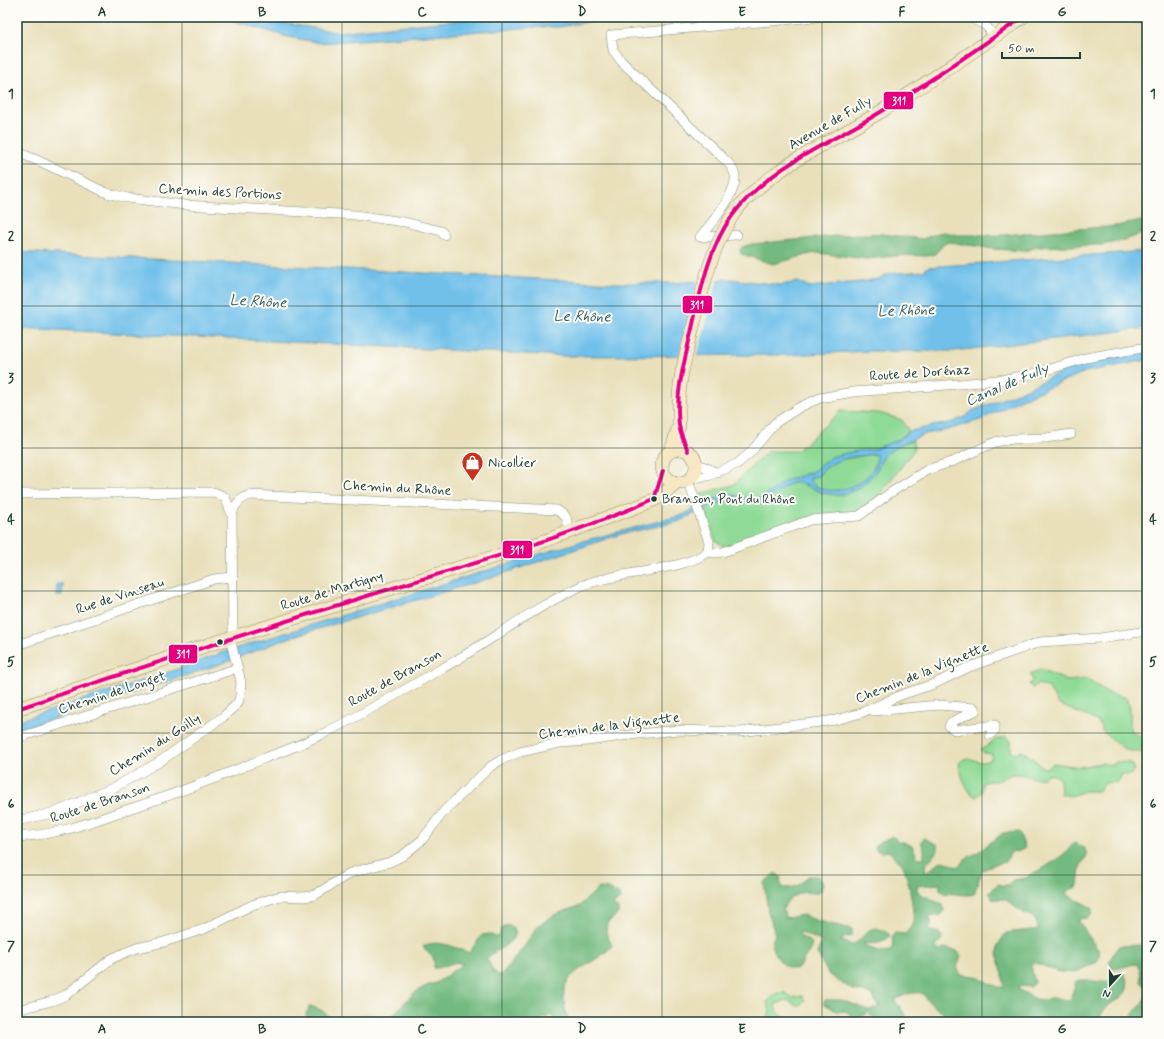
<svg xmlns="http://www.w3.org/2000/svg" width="1164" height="1039" font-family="Mynerve,sans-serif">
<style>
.green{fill:#8eda96;stroke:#568c65}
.forest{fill:#72ba7f;stroke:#487c5a}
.water{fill:#6fc0ea;stroke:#477e8f;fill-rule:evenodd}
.pier{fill:#e9e0bb}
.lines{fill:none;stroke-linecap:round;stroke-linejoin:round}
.street-casing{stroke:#848e78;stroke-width:10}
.secondary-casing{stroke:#848e78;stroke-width:14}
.street{stroke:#fff;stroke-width:9}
.secondary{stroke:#f7e8c3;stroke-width:13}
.secondary-bridge-casing{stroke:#848e78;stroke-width:14;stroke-linecap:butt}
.secondary-bridge{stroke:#f7e8c3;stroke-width:13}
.bus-1-casing{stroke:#fdfcf7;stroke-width:7}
.bus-1{stroke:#e5007d;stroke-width:4}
.grid{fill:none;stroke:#1f3d34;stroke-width:1;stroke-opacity:0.55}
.bus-dot{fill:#1f3d34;stroke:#fdfcf7;stroke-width:1.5}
.labels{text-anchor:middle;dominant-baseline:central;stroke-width:4;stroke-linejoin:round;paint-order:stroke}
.bus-label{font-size:13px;fill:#1f3d34;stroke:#fdfcf7;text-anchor:start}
.street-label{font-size:14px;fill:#1f3d34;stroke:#fdfcf7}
.poi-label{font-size:14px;fill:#1f3d34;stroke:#fdfcf7;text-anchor:start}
.water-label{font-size:15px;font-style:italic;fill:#335e62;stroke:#fdfcf7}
.line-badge{stroke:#fdfcf7;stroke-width:1.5}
.badge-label{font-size:11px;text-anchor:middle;font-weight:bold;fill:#fff}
.neatline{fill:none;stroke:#1f3d34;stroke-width:1.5}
.grid-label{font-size:13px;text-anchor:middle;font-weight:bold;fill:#1f3d34}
</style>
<rect width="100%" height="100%" fill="#fdfcf7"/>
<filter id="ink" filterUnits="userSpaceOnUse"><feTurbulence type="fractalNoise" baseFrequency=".025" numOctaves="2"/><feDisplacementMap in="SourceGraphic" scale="8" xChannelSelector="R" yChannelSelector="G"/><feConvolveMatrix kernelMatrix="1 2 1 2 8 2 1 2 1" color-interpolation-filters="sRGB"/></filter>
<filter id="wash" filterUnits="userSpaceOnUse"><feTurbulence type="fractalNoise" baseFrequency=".012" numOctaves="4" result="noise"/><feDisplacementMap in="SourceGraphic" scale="16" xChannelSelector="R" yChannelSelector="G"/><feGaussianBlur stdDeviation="0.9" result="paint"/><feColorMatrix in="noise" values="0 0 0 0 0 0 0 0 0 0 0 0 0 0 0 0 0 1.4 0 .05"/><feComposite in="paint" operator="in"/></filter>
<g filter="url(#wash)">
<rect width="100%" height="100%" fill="#e9e0bb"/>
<path class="green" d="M841,411L879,413L902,420L909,431L898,440L874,449L838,455L812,472L781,484L762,498L751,499L731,495L703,503L701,494L733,485L768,451H797Z
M913,440L914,450L874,502L857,512L826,513L725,547L716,541L705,511C724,497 733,499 755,503L789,484L798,482L823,493L838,495L850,492L864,484L876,471L885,454L898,446Z
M874,454L877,456C877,483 829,504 810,481L811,477L820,474L825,468L837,460Z
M1041,669L1067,681L1086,679L1109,693L1126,698L1130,707V730L1139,736L1147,737V753L1126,750L1103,732L1099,722L1058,704L1049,688L1038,684L1032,688L1029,684L1033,681L1030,674Z
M1006,737L1011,741V751L1016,754L1022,751C1031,755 1036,763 1044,768L1049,767L1053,763L1080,767L1101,763L1110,765L1117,762L1131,763L1135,769L1132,774L1127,775L1122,774L1118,782L1105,783L1098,791H1085L1071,796L1061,794L1060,779L1053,775L1047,774C1036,784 1027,773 1015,774C1007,774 1001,781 994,781C988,781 987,781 982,783V792L976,797C965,791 961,775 959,763C971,750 976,769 991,759L992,754L984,753L981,750L997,739Z
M783,992L792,998L802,996L805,999L801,1006H797L787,1000L776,1004L775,1007C779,1017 790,1020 800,1022H767L770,1011L767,1002L776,994Z"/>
<path class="forest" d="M1147,220V232L1122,241L1101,245L1037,247L1025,251L995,249L949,242L944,244L935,254L927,256L904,255L867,259L818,253L810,254L773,264L741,254L740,251L742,247L752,244L856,234H882L923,239L937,233L944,232L958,235H1004L1116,226Z
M1019,832L1025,848L1017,852L1012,851L1005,862L992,865L982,871L974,894C963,897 956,892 945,894L940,890V884L917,886V890L921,894L943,905L944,911L940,915L929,917L932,923L928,927L931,931L938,932L942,936L941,941L935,946L939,951L944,948L957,951L961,956L957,968L961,975L975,976L998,987H1005L1003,980V974L999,963L998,951V945L1006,933L1039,929L1035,919L1031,916L1023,913L1005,899H993L989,892L998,884C1005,887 1008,885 1013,880L1026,878C1031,873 1036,872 1042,869C1054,862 1066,854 1074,843L1084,847L1087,855L1080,867L1078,886L1066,892L1068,895L1092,908L1091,915L1087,918L1079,919V922L1099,951V957L1097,962L1074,973L1060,972L1033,962L1031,966L1035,983L1030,987L1019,986L1018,989L1036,999L1044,1000L1053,997L1070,1001L1076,981C1092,976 1106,991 1121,971L1124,973C1137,999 1110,998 1102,1013C1100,1015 1100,1019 1099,1022H950L942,1012L932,1005L922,993C911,992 905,994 895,1000L910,1022H877L868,1012L856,1021C847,1016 852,1009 838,1012L823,1003L825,1000H842L868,1010L879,1007L871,994L853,990L829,975L817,953L822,942L801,932L799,935L812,943C811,950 810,951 805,957C803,960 802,965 799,967C789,975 774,956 772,947C771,943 773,939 775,935L768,911L764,883L775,873L781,877L780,881L783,888C795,888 800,886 808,876H819L823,883L821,891C816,895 812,892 806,892C796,892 784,902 783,911L786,918L803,915L818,921L852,929V935L840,940L852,945C869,937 867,918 890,935C883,945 874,944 863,943C868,949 882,953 890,951L893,946L892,937L895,933L905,934C909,930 912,927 913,921C915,913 907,870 902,864C898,860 893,856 889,851L881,852L876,850L875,845L892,836L899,842H904L912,846L918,858H924V850L921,841L924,838L938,845V850L925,866L926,873C943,861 936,857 957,867L963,863L965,859L977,853L1003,833Z
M599,888L608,889L620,895V899L612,905L618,908V914L607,923L606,933L612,946C587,972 551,970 568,1018L566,1022H554L552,1015L535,1022H351C366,1010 373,1018 390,1018L414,993L426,986L436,983L463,964C452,959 445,969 434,968C436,953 428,957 423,946C438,939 455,947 469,953L482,935L490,934L495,937L500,936C500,928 502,927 510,925L516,933C510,947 496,948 487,959L494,972L501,976L526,944L538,926L554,915L579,906Z
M1142,945L1147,946V988L1141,982L1140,969L1137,964C1129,964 1118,970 1112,969L1109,964L1113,954L1119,946Z
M1147,997V1022H1131L1133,1014Z
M310,1006L321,1010L335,1022H307L306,1014Z"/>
<path class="water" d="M222,17H261L277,22L337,32L490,17H613L559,27H537L320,43L284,36Z
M1104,17H1141L1147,18V24Z
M1147,251V328L954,351H870L787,355L565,356L17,328V252L616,283H673L728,279L781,285L798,282L810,287L860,282L878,279L888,274L923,271L928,267Z
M1147,351V360L1085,372L1019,400L980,420L947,430L925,434L898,446L885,454L876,471L864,484L850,492L838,495L823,493L798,482L789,484L761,503L735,499L723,500L677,522L621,534L484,580L294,636L221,664L17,731V721L175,670L224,652L579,542L683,515L708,501L731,495L751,499L762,498L785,481L812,472L831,457L851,452L874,449L898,440L910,431L953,422L965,417L972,411L1022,391L1078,364ZM874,454L877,456C877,483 828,503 810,481L811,477L818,476C833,457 852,457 874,454Z
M57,584H63L62,596H56Z"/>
<path class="pier" d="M718,278L697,357H679L698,279Z"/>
</g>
<g filter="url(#ink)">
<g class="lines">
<defs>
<path id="street" d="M970,17L986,26L995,37
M17,152L39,161L107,193L128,198L185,205L355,215L404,222L441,231L444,235
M700,237C711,224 737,194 735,176C734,168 727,161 721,156L622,62L613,50L611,35L817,17
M700,237L737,235
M696,463L718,473
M691,478L708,476L737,464L750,453L775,423L800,407L820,398L853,392L960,384L1006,379L1041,372L1086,358L1147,347
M17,494L214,492L225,497L232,515
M708,551L712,553L723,552L810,520L859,516L890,493L927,470L954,461L995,442L1013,439L1046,438L1071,434
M233,637L232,516C234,505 239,499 250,495L557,510L566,517L570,532
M17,645L214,579L232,577
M874,711L939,705L974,708L975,711L951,722L949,726L955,730L995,725V730L990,735
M17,738L238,668
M17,821L56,812L115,787L159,762L223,717L238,703L240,695L241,682L230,638
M17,837C64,835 97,819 141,805C183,791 224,775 265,758C281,752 298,746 314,738C357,718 399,693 441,669C488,643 531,609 581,586C611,572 688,571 708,551L709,542L688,480
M17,1010L52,1001L66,995L111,959L124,953L137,948L164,942L204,929L252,905L280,896L304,897L315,895L350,873L390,862L402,856L422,840L445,810L491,766L501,760L520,752L560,743L588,741L629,735L678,730L740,732L836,720L861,713L901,695L934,684L969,667L1040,642L1100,638L1147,631"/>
<path id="secondary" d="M737,209C774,166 828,143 877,114C927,84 975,50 1023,17
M662 466a17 17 0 1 1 34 0a17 17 0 1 1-34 0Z
M671,451L679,426V406
M17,709L214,643L539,543L644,504L658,498L677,483"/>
</defs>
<use href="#street" class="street-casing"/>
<use href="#secondary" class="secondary-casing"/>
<use href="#street" class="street"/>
<use href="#secondary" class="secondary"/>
<defs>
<path id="secondary-bridge" d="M679,406C678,380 686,356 692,331C703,289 711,245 737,209"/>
</defs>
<use href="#secondary-bridge" class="secondary-bridge-casing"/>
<use href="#secondary-bridge" class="secondary-bridge"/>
<defs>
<path id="bus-1" d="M688,451C685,443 680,434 679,425C675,394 684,363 691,333C700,294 708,249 732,216C769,166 828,144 879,113C928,83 976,50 1023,17
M17,709C133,670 250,632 367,596C463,566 561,540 654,499L663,471"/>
</defs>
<use href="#bus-1" class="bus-1-casing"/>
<use href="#bus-1" class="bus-1"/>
</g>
</g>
<path class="grid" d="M182,17V1022M342,17V1022M502,17V1022M662,17V1022M822,17V1022M982,17V1022M17,164H1147M17,306H1147M17,448H1147M17,591H1147M17,733H1147M17,875H1147"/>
<defs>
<symbol id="shop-pin" viewBox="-11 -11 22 30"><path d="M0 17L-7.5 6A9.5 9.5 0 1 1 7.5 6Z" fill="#c8321e" stroke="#fdfcf7"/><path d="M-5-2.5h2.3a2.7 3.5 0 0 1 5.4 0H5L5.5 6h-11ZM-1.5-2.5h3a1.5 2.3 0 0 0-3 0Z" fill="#fff"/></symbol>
</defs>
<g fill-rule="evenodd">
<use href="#shop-pin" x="460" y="450" width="25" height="34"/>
</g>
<g class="bus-dot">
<circle cx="654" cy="499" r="3.5"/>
<circle cx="220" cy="642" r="3.5"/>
</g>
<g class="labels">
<g class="bus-label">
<text x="662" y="499">Branson, Pont du Rhône</text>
</g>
<g class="street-label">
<text transform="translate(830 123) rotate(-30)">Avenue de Fully</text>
<text transform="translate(220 192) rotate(3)">Chemin des Portions</text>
<text transform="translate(920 373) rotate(-4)">Route de Dorénaz</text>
<text transform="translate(397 488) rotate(3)">Chemin du Rhône</text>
<text transform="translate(332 591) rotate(-17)">Route de Martigny</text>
<text transform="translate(120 596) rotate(-18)">Rue de Vinseau</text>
<text transform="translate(922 673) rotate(-22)">Chemin de la Vignette</text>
<text transform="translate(395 678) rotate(-29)">Route de Branson</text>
<text transform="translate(112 693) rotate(-18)">Chemin de Longet</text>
<text transform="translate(609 726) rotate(-7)">Chemin de la Vignette</text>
<text transform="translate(155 745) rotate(-32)">Chemin du Goilly</text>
<text transform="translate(100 803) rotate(-18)">Route de Branson</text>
</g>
<g class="poi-label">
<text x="488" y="463">Nicollier</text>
</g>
<g class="water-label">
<text transform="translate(258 302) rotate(3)">Le Rhône</text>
<text transform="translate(906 311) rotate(-2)">Le Rhône</text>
<text transform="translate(582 317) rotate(1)">Le Rhône</text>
<text transform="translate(1007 385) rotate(-23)">Canal de Fully</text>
</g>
</g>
<g class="line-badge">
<rect x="883" y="91" width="31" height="19" rx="4" fill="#e5007d"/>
<rect x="682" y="295" width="31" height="19" rx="4" fill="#e5007d"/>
<rect x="502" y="540" width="31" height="19" rx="4" fill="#e5007d"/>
<rect x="168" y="644" width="30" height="20" rx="4" fill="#e5007d"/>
</g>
<g class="badge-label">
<text x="899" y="105">311</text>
<text x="697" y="309">311</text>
<text x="517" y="554">311</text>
<text x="183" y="658">311</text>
</g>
<rect width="1164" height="1039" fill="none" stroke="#fdfcf7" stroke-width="44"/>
<g transform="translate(1110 985) rotate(201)" stroke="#fdfcf7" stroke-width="3" paint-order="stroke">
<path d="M0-3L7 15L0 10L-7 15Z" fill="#1f3d34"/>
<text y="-6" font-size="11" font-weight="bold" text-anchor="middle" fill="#1f3d34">N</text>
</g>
<path d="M1002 52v6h78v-6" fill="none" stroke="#1f3d34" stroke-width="2"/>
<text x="1008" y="52" font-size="12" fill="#1f3d34" stroke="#fdfcf7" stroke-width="3" paint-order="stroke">50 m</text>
<rect x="22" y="22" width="1120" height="995" class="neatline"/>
<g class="grid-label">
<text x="102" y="16">A</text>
<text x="262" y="16">B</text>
<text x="422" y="16">C</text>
<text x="582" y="16">D</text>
<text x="742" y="16">E</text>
<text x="902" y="16">F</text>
<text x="1062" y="16">G</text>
<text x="11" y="98">1</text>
<text x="1153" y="98">1</text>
<text x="11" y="240">2</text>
<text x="1153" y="240">2</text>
<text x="11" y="382">3</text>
<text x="1153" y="382">3</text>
<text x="11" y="524">4</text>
<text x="1153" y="524">4</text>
<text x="11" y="666">5</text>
<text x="1153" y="666">5</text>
<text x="11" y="808">6</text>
<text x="1153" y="808">6</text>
<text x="11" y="950">7</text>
<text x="1153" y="950">7</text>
<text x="102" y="1033">A</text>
<text x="262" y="1033">B</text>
<text x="422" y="1033">C</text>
<text x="582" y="1033">D</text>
<text x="742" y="1033">E</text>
<text x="902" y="1033">F</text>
<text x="1062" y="1033">G</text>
</g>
</svg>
